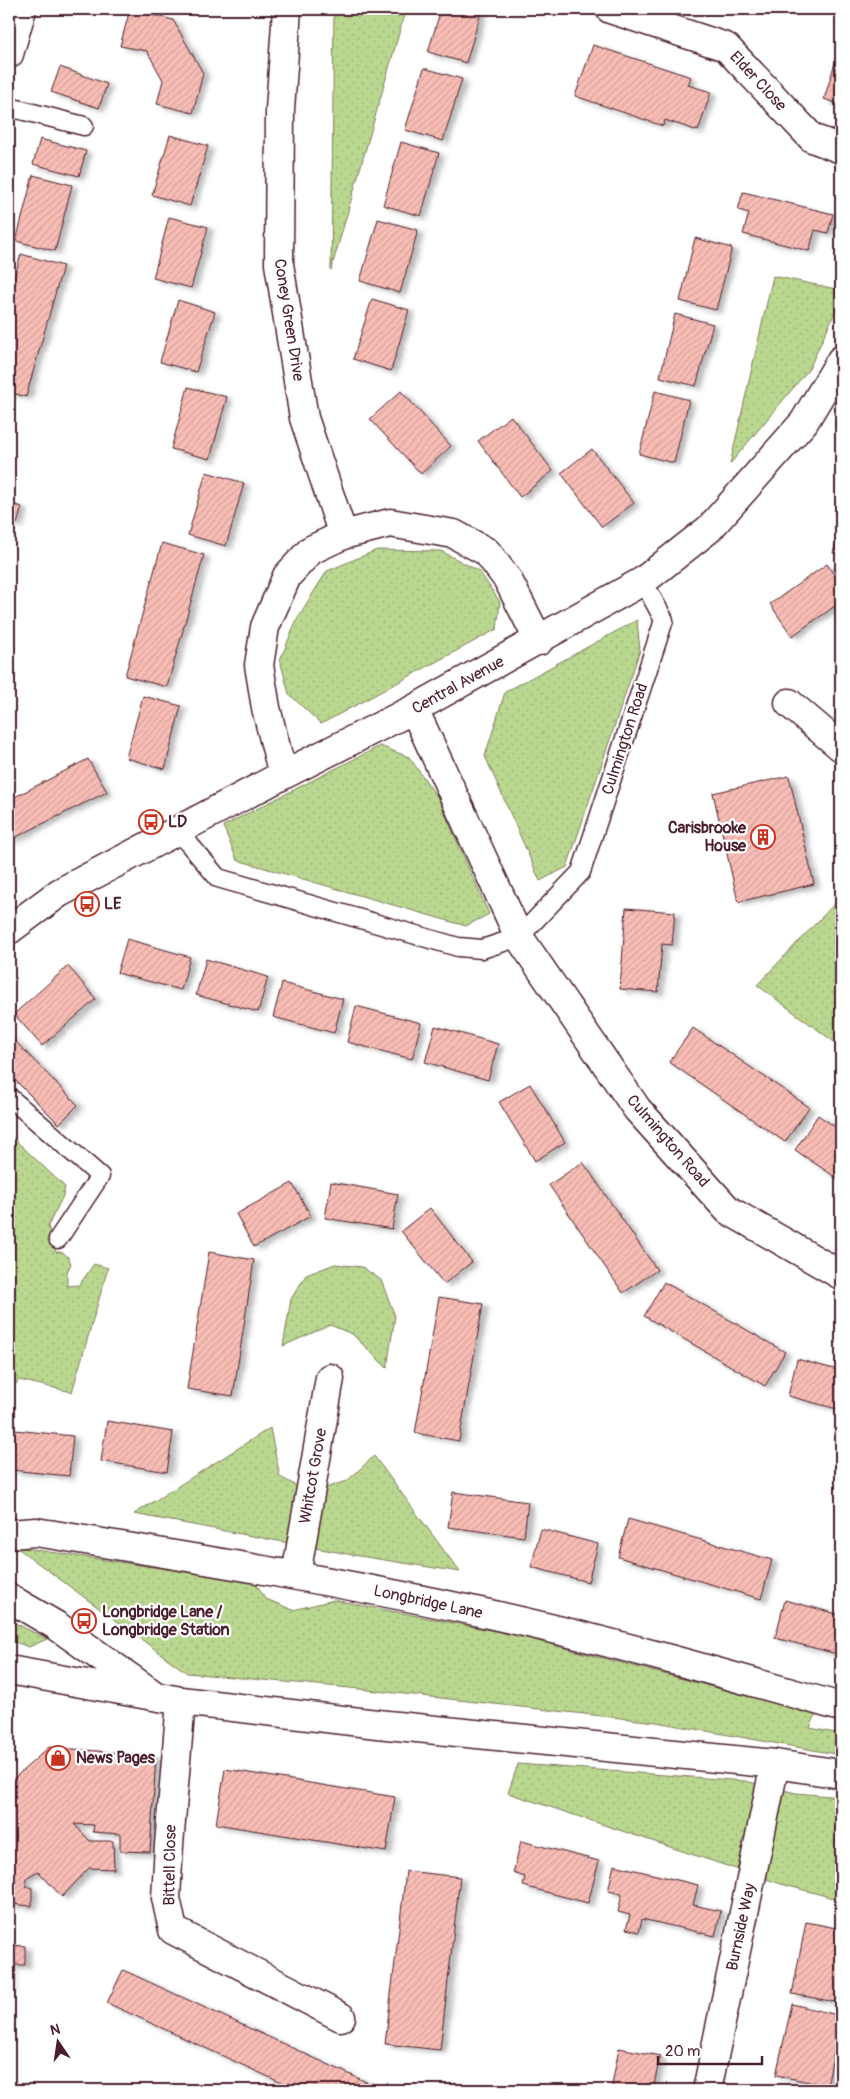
<svg xmlns="http://www.w3.org/2000/svg" width="850" height="2099" font-family="Pangolin,sans-serif">
<style>
.grass{fill:url(#grass-dots);stroke:#827b5d}
.building{fill:url(#building-hatch);stroke:#4a1f2b;filter:url(#shadow)}
.lines{fill:none;stroke-linecap:round;stroke-linejoin:round}
.lane-casing{stroke:#4a1f2b;stroke-width:21}
.street-casing{stroke:#4a1f2b;stroke-width:31}
.secondary-casing{stroke:#4a1f2b;stroke-width:31}
.lane{stroke:#fff;stroke-width:18}
.street{stroke:#fff;stroke-width:28}
.secondary{stroke:#fff;stroke-width:28}
.labels{text-anchor:middle;dominant-baseline:central;stroke-width:4.5;stroke-linejoin:round;paint-order:stroke}
.street-label{font-size:16px;fill:#4a1f2b;stroke:#fff}
.poi-label{font-size:16px;font-weight:bold;fill:#4a1f2b;stroke:#fff;text-anchor:start}
</style>
<defs>
<pattern id="grass-dots" width="8" height="8" patternUnits="userSpaceOnUse" patternTransform="scale(1.25)"><rect width="8" height="8" fill="#b9d78f"/><path d="M2 2h.1M6 6h.1" fill="none" stroke="#a1b87c" stroke-width="1.8" stroke-linecap="round"/></pattern>
<pattern id="building-hatch" width="6" height="6" patternUnits="userSpaceOnUse" patternTransform="scale(1.25)"><rect width="6" height="6" fill="#f8bdb5"/><path d="M-1 1l2-2M0 6l6-6M5 7l2-2" fill="none" stroke="#d6a29c"/></pattern>
<filter id="shadow"><feDropShadow dx="5.5" dy="3" stdDeviation="2.5" flood-color="#0004"/></filter>
</defs>
<rect width="100%" height="100%" fill="#fff"/>
<filter id="ink" filterUnits="userSpaceOnUse"><feTurbulence type="fractalNoise" baseFrequency=".02" numOctaves="2"/><feDisplacementMap in="SourceGraphic" scale="10" xChannelSelector="R" yChannelSelector="G"/><feConvolveMatrix kernelMatrix="1 2 1 2 8 2 1 2 1" color-interpolation-filters="sRGB"/></filter>
<g filter="url(#ink)">
<path class="grass" d="M334,9H406L331,270Z
M773,276L841,290V299L809,369L730,464Z
M377,550L441,551L479,571L500,602L497,629L321,724L289,694L280,660L298,617L327,571Z
M637,620L640,650L567,867L540,881L485,756L505,692Z
M380,746L409,757L438,798L489,914L466,926L237,860L223,826Z
M841,897V1047L757,985Z
M9,1134L65,1187L63,1196L48,1226L56,1252C65,1252 68,1255 71,1264L67,1272V1286L79,1285L94,1264L108,1268L72,1392L19,1380L9,1393Z
M335,1264L362,1267L381,1280L395,1316L387,1368L352,1334L330,1325L283,1346L291,1299L306,1275Z
M270,1428L280,1477L310,1493L347,1481L374,1456L460,1572L353,1555L134,1514Z
M16,1547L255,1582L266,1599L293,1610L334,1600L511,1634L816,1714L810,1728L841,1734V1755L656,1722L350,1688L187,1673Z
M9,1620L47,1639L29,1647L9,1640Z
M518,1764L745,1781L796,1793L841,1797V1900L781,1884L508,1793Z"/>
<path class="building" d="M130,9L173,20L203,73L193,113L157,104L163,80L147,51L120,46Z
M441,9H482L466,63L428,52Z
M841,43V105L824,99Z
M593,45L691,77L688,85L711,92L698,131L665,120L663,126L575,96Z
M60,67L107,84L99,108L51,92Z
M424,68L462,79L443,141L405,130Z
M170,135L208,146L190,206L152,195Z
M40,139L86,151L79,176L33,164Z
M401,142L439,153L421,216L383,205Z
M33,175L72,185L55,251L16,241Z
M743,192L833,214L828,233L815,230L809,251L743,234L749,213L738,210Z
M169,217L208,227L191,288L153,278Z
M378,219L418,230L400,293L360,281Z
M695,238L732,248L716,310L680,301Z
M21,254L63,266L26,397L9,392V295Z
M372,299L409,310L391,371L353,359Z
M178,300L215,312L196,372L160,362Z
M675,314L713,324L696,386L660,377Z
M188,387L227,397L210,459L171,449Z
M401,391L451,446L421,474L370,419Z
M655,391L689,400L674,463L639,454Z
M511,416L553,471L520,497L478,441Z
M592,449L634,503L602,527L561,473Z
M206,472L244,483L226,546L188,535Z
M9,503L22,507L17,524L9,522Z
M841,525V555L833,553Z
M162,543L204,555L167,687L125,676Z
M827,564L841,585V602L792,636L770,604Z
M143,696L181,706L165,769L126,758Z
M88,759L107,792L10,840L9,800Z
M789,776L814,884L738,902L713,793Z
M626,908L675,912L672,945L662,944L658,992L620,989Z
M127,939L190,957L181,990L117,973Z
M206,959L268,977L258,1012L196,995Z
M68,966L96,999L42,1046L14,1014Z
M282,983L343,999L334,1033L273,1017Z
M356,1006L421,1023L412,1059L347,1042Z
M435,1026L498,1044L488,1080L425,1062Z
M693,1028L809,1107L785,1142L669,1062Z
M10,1036L78,1105L59,1124L9,1074V1038Z
M530,1084L565,1142L535,1161L499,1102Z
M818,1115L841,1131V1181L795,1150Z
M583,1162L657,1270L623,1293L549,1185Z
M331,1182L398,1194L392,1229L325,1218Z
M292,1183L311,1216L254,1247L236,1214Z
M430,1208L472,1262L444,1284L401,1231Z
M209,1252L254,1260L233,1396L187,1389Z
M664,1282L785,1352L765,1386L644,1316Z
M439,1297L483,1304L459,1441L415,1433Z
M797,1359L841,1371V1410L788,1396Z
M107,1421L173,1432L167,1472L101,1461Z
M15,1430L73,1436L69,1476L11,1470Z
M453,1492L528,1502L524,1537L448,1527Z
M628,1519L772,1560L761,1599L618,1557Z
M541,1529L598,1544L588,1582L531,1567Z
M785,1600L841,1615V1655L775,1638Z
M49,1747L156,1756L150,1852L120,1851V1834L93,1832L94,1825L74,1824L90,1841H113L114,1869L89,1868L62,1897L38,1871L26,1878V1886L32,1888V1906L9,1904V1783Z
M225,1769L395,1797L386,1852L216,1824Z
M521,1841L599,1861L588,1903L523,1886L525,1877L513,1873Z
M614,1865L698,1885L693,1905L721,1911L715,1936L642,1919L639,1932L626,1929L630,1915L618,1912L622,1894L608,1891Z
M406,1871L460,1877L440,2050L385,2044Z
M806,1922L841,1929V2003L792,1994Z
M9,1945L25,1946V1965H9Z
M9,1965H11L10,1991H9Z
M123,1970L373,2085L371,2090H297L107,2003Z
M792,2004L841,2016L827,2086L776,2075Z
M619,2048L660,2056L653,2090H611Z"/>
<g class="lines">
<defs>
<path id="lane" d="M9,107L84,126
M178,831L218,878L458,947L482,949L519,937L581,872L664,620L643,581
M9,1097L100,1176L58,1239"/>
<path id="street" d="M287,9L280,110L279,264L304,418L343,535
M610,9L726,47L812,138L841,149
M9,54L22,9
M789,703L841,747
M414,709L519,937L637,1109L728,1210L841,1275
M283,775L266,708L259,665L265,627L287,576L311,550L343,535L390,523L454,534L487,552L508,580L539,641
M9,930L59,893L283,775L414,709L643,581L709,529L804,422L841,360
M9,1534L36,1532C188,1557 339,1581 489,1614C607,1640 724,1674 841,1707
M296,1575L330,1378
M9,1598L57,1626L154,1695
M181,1701L169,1845L166,1898L173,1930L341,2017
M707,2090L775,1764"/>
<path id="secondary" d="M9,1670L181,1701L377,1724L775,1764L841,1774"/>
</defs>
<use href="#lane" class="lane-casing"/>
<use href="#street" class="street-casing"/>
<use href="#secondary" class="secondary-casing"/>
<use href="#lane" class="lane"/>
<use href="#street" class="street"/>
<use href="#secondary" class="secondary"/>
</g>
</g>
<defs>
<symbol id="bus-ring" viewBox="-11 -11 22 22"><circle r="9.5" fill="#fff" stroke="#c8321e" stroke-width="1.5"/><path d="M-5-6H5V4H4V6H2V4H-2V6H-4V4H-5ZM-3.5-4V0h7V-4ZM-3.5 1.2v1.5H-2V1.2ZM2 1.2v1.5H3.5V1.2Z" fill="#c8321e"/></symbol>
<symbol id="building-ring" viewBox="-11 -11 22 22"><circle r="9.5" fill="#fff" stroke="#c8321e" stroke-width="1.5"/><path d="M-4-6H4V6H1V3H-1V6H-4ZM-2.5-4.3h1.7v1.8h-1.7ZM.8-4.3h1.7v1.8H.8ZM-2.5-1h1.7V.8h-1.7ZM.8-1h1.7V.8H.8Z" fill="#c8321e"/></symbol>
<symbol id="shop-ring" viewBox="-11 -11 22 22"><circle r="9.5" fill="#fff" stroke="#c8321e" stroke-width="1.5"/><path d="M-5-2.5h2.3a2.7 3.5 0 0 1 5.4 0H5L5.5 6h-11ZM-1.5-2.5h3a1.5 2.3 0 0 0-3 0Z" fill="#c8321e"/></symbol>
</defs>
<g fill-rule="evenodd">
<use href="#bus-ring" x="137" y="808" width="28" height="28"/>
<use href="#building-ring" x="749" y="823" width="28" height="28"/>
<use href="#bus-ring" x="73" y="890" width="28" height="28"/>
<use href="#bus-ring" x="70" y="1607" width="28" height="28"/>
<use href="#shop-ring" x="44" y="1744" width="28" height="28"/>
</g>
<g class="labels">
<g class="street-label">
<text transform="translate(758 81) rotate(47)">Elder Close</text>
<text transform="translate(289 320) rotate(81)">Coney Green Drive</text>
<text transform="translate(458 685) rotate(-29)">Central Avenue</text>
<text transform="translate(625 739) rotate(-72)">Culmington Road</text>
<text transform="translate(668 1141) rotate(49)">Culmington Road</text>
<text transform="translate(313 1476) rotate(-80)">Whitcot Grove</text>
<text transform="translate(428 1602) rotate(12)">Longbridge Lane</text>
<text transform="translate(170 1865) rotate(-89)">Bittell Close</text>
<text transform="translate(741 1927) rotate(-78)">Burnside Way</text>
</g>
<g class="poi-label">
<text x="168" y="822">LD</text>
<text x="746" y="828" text-anchor="end">Carisbrooke<tspan x="746" dy="18">House</tspan></text>
<text x="104" y="904">LE</text>
<text x="102" y="1612">Longbridge Lane /<tspan x="102" dy="18">Longbridge Station</tspan></text>
<text x="76" y="1758">News Pages</text>
</g>
</g>
<rect width="850" height="2099" fill="none" stroke="#fff" stroke-width="30"/>
<rect x="15" y="15" width="820" height="2069" fill="none" stroke="#4a1f2b" stroke-width="2" filter="url(#ink)"/>
<g transform="translate(58 2042) rotate(347)" stroke="#ffffff" stroke-width="4" paint-order="stroke">
<path d="M0-4L9 19L0 12L-9 19Z" fill="#4a1f2b"/>
<text y="-8" font-size="14" font-weight="bold" text-anchor="middle" fill="#4a1f2b">N</text>
</g>
<path d="M658 2056v8h104v-8" fill="none" stroke="#4a1f2b" stroke-width="2.5"/>
<text x="665" y="2056" font-size="15" fill="#4a1f2b" stroke="#ffffff" stroke-width="4" paint-order="stroke">20 m</text>
</svg>
